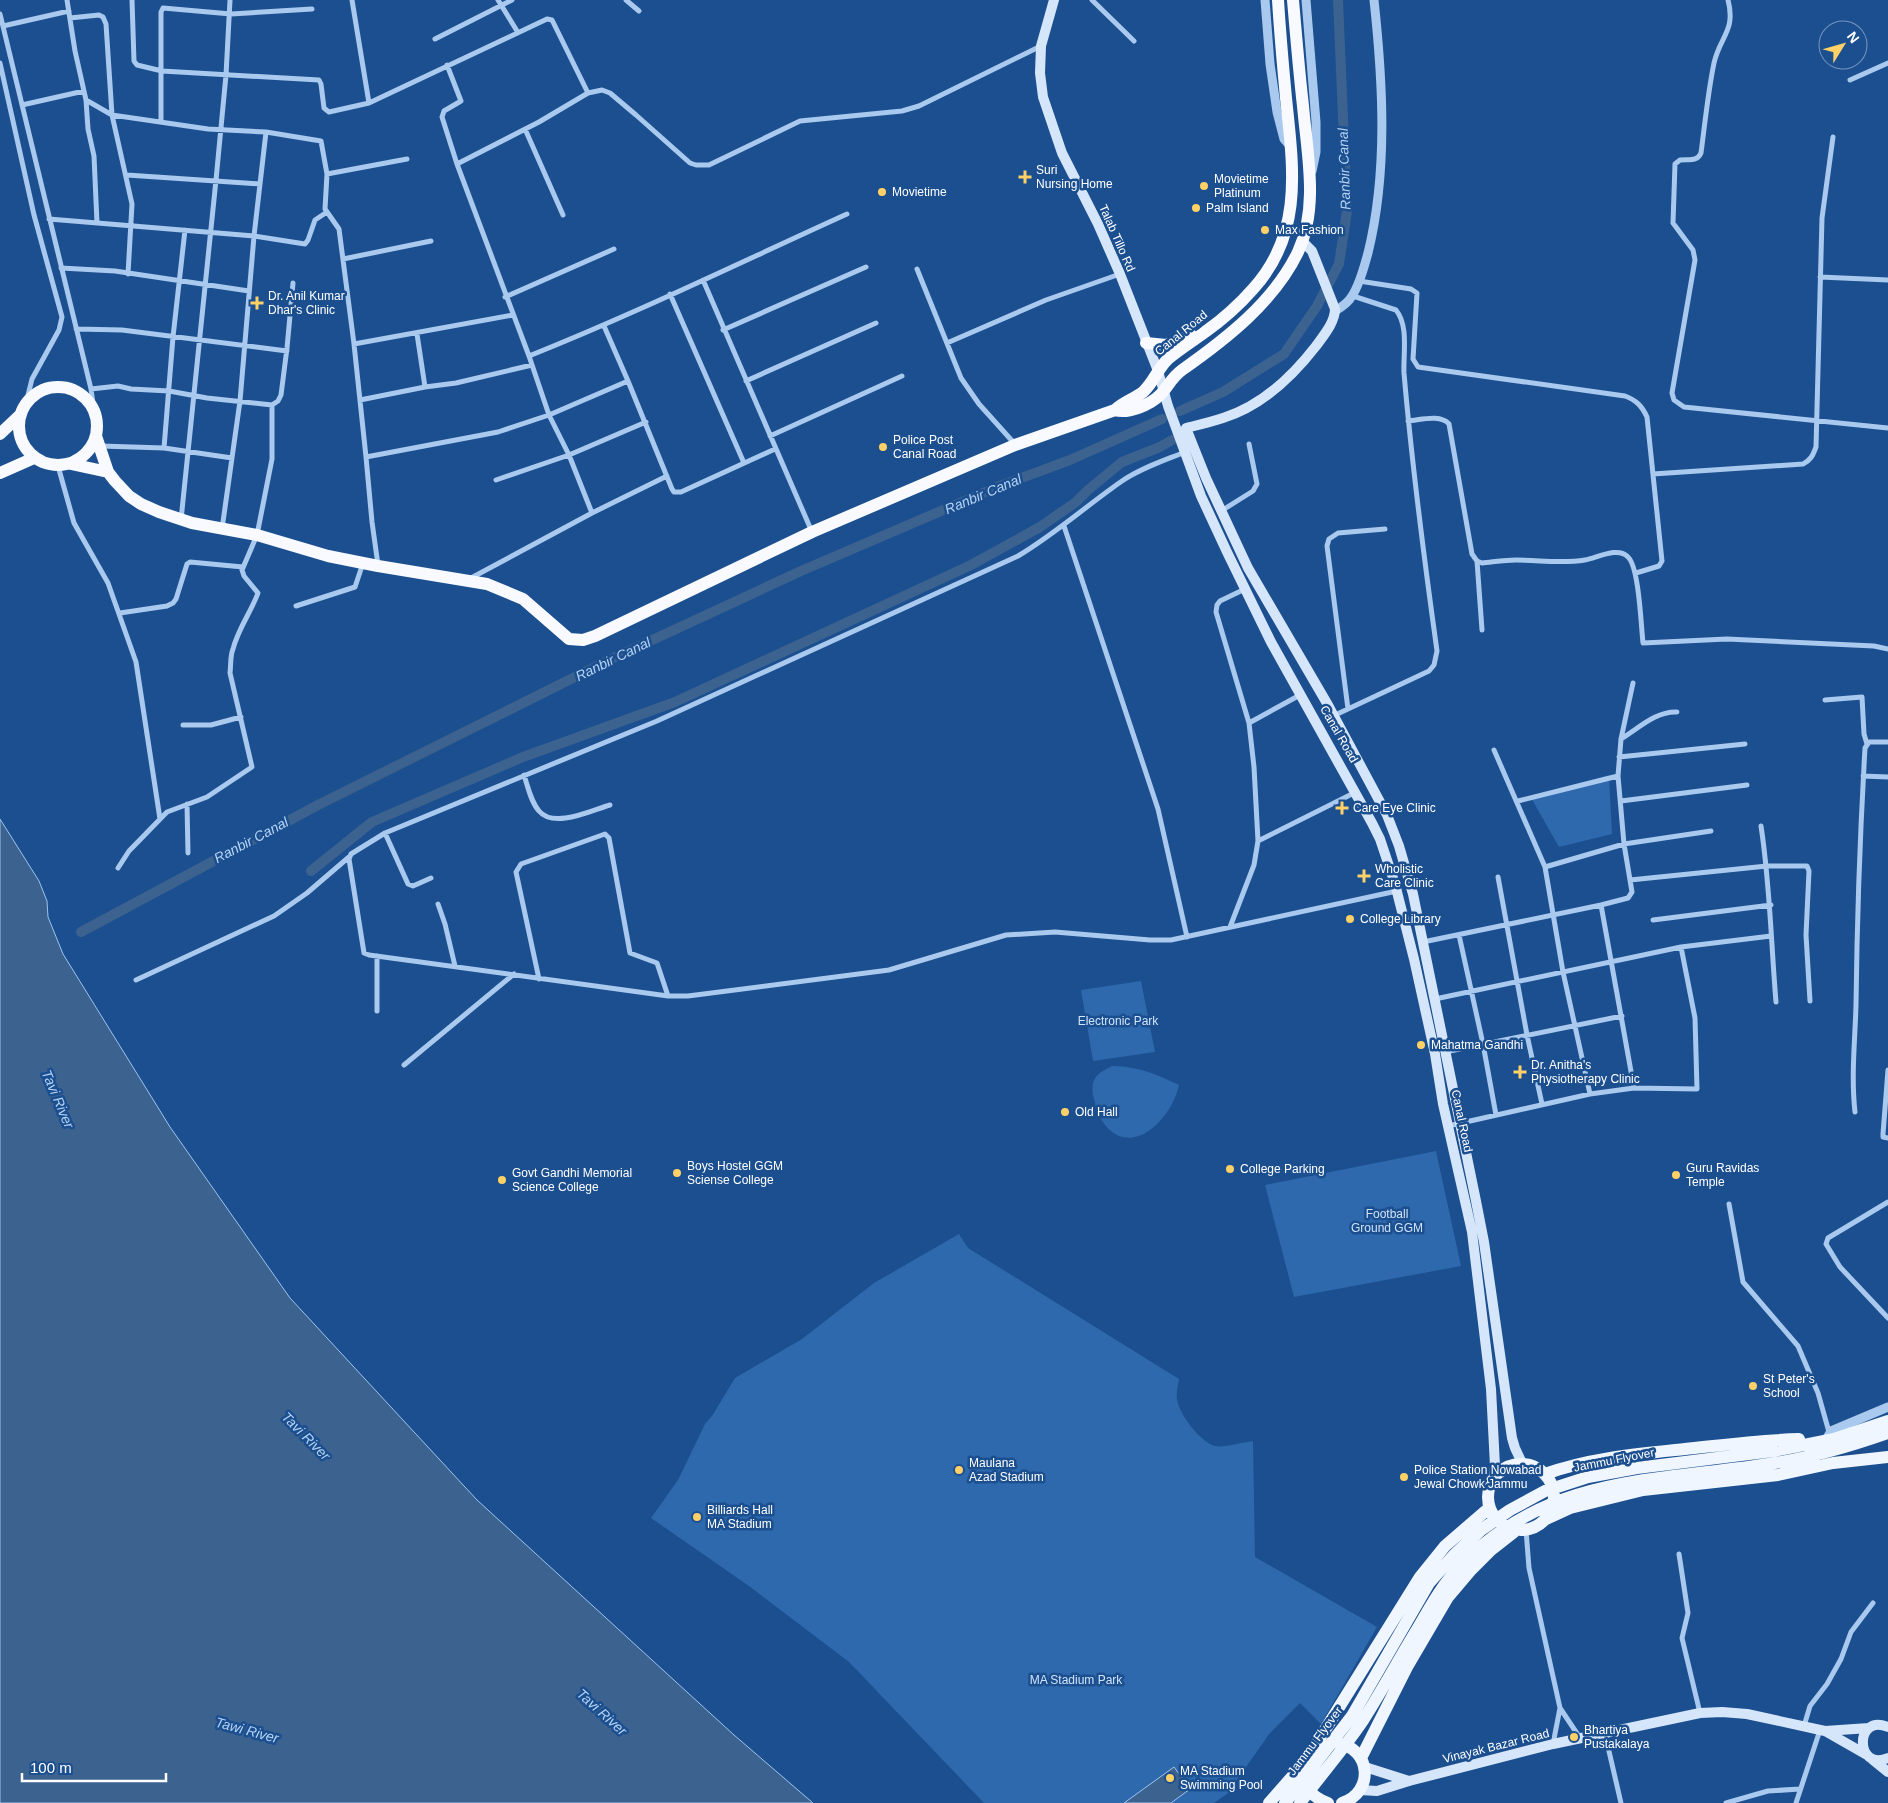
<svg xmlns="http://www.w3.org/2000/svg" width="1888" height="1803" font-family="Helvetica,sans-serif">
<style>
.green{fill:#2e69ad}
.water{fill:#3c6290;stroke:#9cc4f0}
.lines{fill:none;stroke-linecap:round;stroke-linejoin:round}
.canal{stroke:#3c6290;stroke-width:10}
.minor{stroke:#a9c9ee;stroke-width:5}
.tertiary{stroke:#a9c9ee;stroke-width:9}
.secondary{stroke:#d6e6fa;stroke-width:10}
.primary{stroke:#f0f6ff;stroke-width:12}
.trunk{stroke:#f8faff;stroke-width:12}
.poi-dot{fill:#ffd166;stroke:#1b4f8f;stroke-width:2}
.labels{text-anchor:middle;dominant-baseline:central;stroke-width:5;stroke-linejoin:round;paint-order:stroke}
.poi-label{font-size:12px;fill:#fff;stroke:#1b4f8f;text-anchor:start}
.street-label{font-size:12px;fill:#fff;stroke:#1b4f8f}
.park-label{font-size:12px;fill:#cfe3fa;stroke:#1b4f8f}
.water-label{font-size:14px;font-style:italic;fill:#b5d3f5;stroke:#1b4f8f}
</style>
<rect width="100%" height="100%" fill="#1b4f8f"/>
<path class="green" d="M1609,775L1612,834L1559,847L1530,796Z
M1141,981L1155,1052L1093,1061L1081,990Z
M1112,1066C1139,1067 1154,1073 1179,1085C1176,1098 1169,1112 1159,1122C1131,1152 1101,1136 1094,1099C1092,1092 1091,1083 1096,1077C1099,1072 1107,1069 1112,1066Z
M1436,1151L1461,1266L1294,1297L1265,1185Z
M959,1234L968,1248L1179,1379C1178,1385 1176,1393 1177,1399C1179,1414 1200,1442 1215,1446C1223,1448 1244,1442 1253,1441L1255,1557L1377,1627L1321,1724L1300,1703L1270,1733L1227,1794L1214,1803H984L849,1662L749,1586L651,1518L678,1480L705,1424L712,1416L735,1378L802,1339L874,1283Z"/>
<path class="water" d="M0,819L39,881L47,901L48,917L63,954L170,1127L290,1298L477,1500L734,1735L813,1803H0Z
M1174,1767L1190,1789L1171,1803H1124Z"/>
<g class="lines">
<path class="canal" d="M1180,411L1223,392L1284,354L1317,306L1339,264L1347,211L1338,0
M311,871L372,822L523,757L675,702L971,565L1040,527L1076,502L1088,490L1122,462L1160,447L1172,440
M81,932L318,805L607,661L801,571L997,487L1070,460L1162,419"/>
<path class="minor" d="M67,0L75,51L86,100L88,129L94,156L97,223
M132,0L134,61L137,65L162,71L319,80L321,84L324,108L329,112L369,103L547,19L552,20L554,24L588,93
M352,0L369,103
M498,0L517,31
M626,0L639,11
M1092,0L1134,41
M1728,0C1736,31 1720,36 1714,63C1708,92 1705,123 1701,153C1697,162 1689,159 1680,160L1675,164L1673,223L1693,250L1695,260L1672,393L1674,400L1684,407L1888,428
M0,14L91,389L94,411
M70,18L99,15L103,17L106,24L112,115L132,204L128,274
M3,26L69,11
M435,39L512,0
M0,63L34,215L62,317L59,330L32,379L26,403
M447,65L461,101L444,111L442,117L457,164L529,356
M1850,80L1888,63
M86,100L112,115L208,129L266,132L321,141L327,174L325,209L339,229L354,344L366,457
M22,105L84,91
M161,121V12L163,8L231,14L312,9
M525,129L563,215
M457,164L539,122L588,93L602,90L610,93L636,115L690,163L696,165H709L800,121L902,111L919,106L1041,46
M327,174L407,159
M127,175L260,184
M49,219L254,236L305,244L308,240L315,220L327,212
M343,259L431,241
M61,268L115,271L249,291
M917,269L961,378L979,404L1014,443
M1820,277L1888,280
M703,280L812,532
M1359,281L1411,289L1417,293L1413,359L1418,367L1625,396C1636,400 1642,406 1647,417L1662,561L1659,566L1636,573
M670,294L744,463
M505,297L614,249
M604,326L628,381L672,489L674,492H681L775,449
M76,329L122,330L287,351
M723,330L866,267
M417,334L425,387
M947,343L1046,300L1120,274
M354,344L513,315
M746,381L876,323
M91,389L118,386L131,389L169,391L207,398L272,405V459L257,535L242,570L244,576L258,593C251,612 238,629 233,649C230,656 231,665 230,673L252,767L207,797L167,812L129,851L118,868
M360,400L425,387L456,383L532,365
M272,405L278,401L281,395L287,348L293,283
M1408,421C1421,420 1440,414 1449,424L1472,554L1477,561L1482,563C1493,562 1505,560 1516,560C1540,560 1561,564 1585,560C1597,558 1618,546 1628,557C1639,567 1641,625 1643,643L1727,639L1874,646L1888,649
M770,436L902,376
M101,446L164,448L232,458
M164,448L173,337L185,230
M1185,452C1163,461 1141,468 1122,481C1086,506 1055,534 1018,556L657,721L385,833L351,854L349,859L364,953L369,955L668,996H688L889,970L1006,935L1055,932L1150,940H1171L1397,891
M58,466L74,523L108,583L136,662L160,819
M1653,474L1803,464C1811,460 1813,455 1816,447L1822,218L1833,137
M496,480L569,455L646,422
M1221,511L1253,491L1257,484L1249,444
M592,513L569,455L549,415L628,381
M181,520L216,180L226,75L230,0
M1064,526L1158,809L1187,937
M222,529L240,401L254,236L266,132
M1477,561L1482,630
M378,565L372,522L366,457L498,432L549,415L529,356C637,313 741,262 847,214
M471,578L592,513L667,476
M296,606L355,587L363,563
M120,613L167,606L173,603L176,599L187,564L190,562L243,567
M1825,700L1862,697L1864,734L1867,744
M1348,709L1327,546L1329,539L1338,533L1385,529
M1333,716L1429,671L1434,665L1437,651C1424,558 1412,466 1404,373C1403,354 1409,326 1396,310L1353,296
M1249,723L1300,695
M183,725H211L241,717
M1621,739C1639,728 1656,711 1677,712
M1494,750L1545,867L1563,972L1590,1094
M1619,757L1745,744
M524,775C528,787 531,802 539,811C554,829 592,810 610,805
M1863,776L1888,777
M1518,801L1618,776
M1621,801L1747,785
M187,804L188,853
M1761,826C1770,884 1771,943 1776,1002
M385,833L408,884L413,886L431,878
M1258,841L1356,792
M1545,867L1624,844L1711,831
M1498,877L1527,1035L1542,1104
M1630,880L1767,866H1807L1809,871L1806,935L1810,1001
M438,904L445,924L455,966
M1601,905L1634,1088
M1653,920L1771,905
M1230,927L1254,865L1258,841L1254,767L1249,723L1216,612L1217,605L1220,601L1245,589
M1459,935L1483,1044L1496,1115
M1423,942L1601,905L1628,898L1632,892L1624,844L1618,776L1621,739L1633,683
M377,956V1011
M539,979L516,872L521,864L605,834L609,838L630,953L657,963L668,996
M136,980L274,916L307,893L349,857
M1435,999L1681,947L1771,936
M1445,1052L1622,1016
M404,1065L514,974
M1888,1070L1883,1134V1137L1888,1138
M1855,1112C1851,1076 1855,1041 1856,1005C1857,919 1860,834 1865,748L1869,742H1888
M1448,1126L1590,1094L1634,1088L1697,1089L1695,1018L1681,947
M1888,1202L1828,1238L1826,1244L1840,1267L1888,1318
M1729,1204L1743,1282L1798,1346L1818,1393L1829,1432
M1526,1530L1529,1568L1560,1708L1580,1738
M1679,1554L1688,1613L1682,1638L1700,1713
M1804,1726L1810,1706L1827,1684L1841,1659L1851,1632L1873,1603
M1605,1734L1621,1803
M1553,1744L1560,1708
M1726,1803L1768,1791L1800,1789
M1796,1803L1820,1730"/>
<path class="tertiary" d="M1265,0L1270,64L1277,112L1284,139L1291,147
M1306,0L1316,122V152L1312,171
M1335,311C1342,307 1348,303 1352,296C1360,284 1364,267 1368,253C1388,172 1383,83 1374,0
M1829,1445L1827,1438L1831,1431L1888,1407"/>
<path class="secondary" d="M1054,0L1041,46L1040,73L1043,97L1062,153L1098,224L1120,274L1158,371L1168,406L1201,496L1227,552L1271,642L1372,823L1380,839L1395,884L1414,959L1435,1054L1443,1104L1472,1232L1491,1389L1495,1466L1493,1478
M1302,241L1312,251L1335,309C1335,322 1324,335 1316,346C1292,377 1262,406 1223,418C1211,422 1198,425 1186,428L1206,478L1248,568L1328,705L1387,815L1399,846L1413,894L1476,1201L1484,1242L1512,1438L1515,1448L1522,1463
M1888,1727C1854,1713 1855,1772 1888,1758
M1825,1731L1867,1755
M1872,1759L1888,1772
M1365,1767L1409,1781
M1360,1790L1377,1791L1409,1781L1553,1744L1700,1713L1722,1712L1747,1714L1825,1731L1869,1728"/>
<path class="primary" d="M1488 1497a33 33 0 1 1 66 0a33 33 0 1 1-66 0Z
M1545,1474C1590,1458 1637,1454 1685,1449C1723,1445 1761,1440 1799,1439
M1546,1519L1570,1508L1643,1490L1778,1475L1833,1463L1888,1457
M1337,1743C1371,1748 1375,1792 1342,1803
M1361,1758L1407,1667L1448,1597L1470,1571L1491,1550L1514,1532
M1269,1803L1305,1762
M1285,1803L1352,1716L1429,1583L1454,1555L1481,1530L1510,1510L1545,1491L1588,1477L1637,1468L1773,1451L1834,1439L1888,1421
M1300,1803C1320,1776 1343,1750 1362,1722C1382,1691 1399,1659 1418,1628C1431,1605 1444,1582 1463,1563C1552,1473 1661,1482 1775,1463C1814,1457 1851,1446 1888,1433
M1328,1803C1307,1795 1302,1784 1305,1762L1420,1577L1445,1546L1489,1508"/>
<path class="trunk" d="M1146,343L1166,345L1191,335
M19 426a39 39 0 1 1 78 0a39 39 0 1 1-78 0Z
M1115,410C1128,414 1150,405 1160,395C1168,387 1171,378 1182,370C1226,339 1274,302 1298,252C1319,207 1307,153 1303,106C1299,71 1296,35 1293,0
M0,434L20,415
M96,436L108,472L115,481L129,496L141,504L159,512L192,523L257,535L328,556L378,566L487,584L523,599L569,639L583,640L595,636L812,532L1015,445L1115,410C1123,402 1134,399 1143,392C1154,382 1158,368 1168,359C1180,349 1193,341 1205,332C1222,320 1239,305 1253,289C1304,233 1293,167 1286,98C1283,66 1280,33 1278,0
M71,464L108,472
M0,473L34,458"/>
</g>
<g class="poi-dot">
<path d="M1022.5 169.5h5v5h5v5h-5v5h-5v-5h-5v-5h5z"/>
<circle cx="1204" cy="186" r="5"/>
<circle cx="882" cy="192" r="5"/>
<circle cx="1196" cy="208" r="5"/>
<circle cx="1265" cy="230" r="5"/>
<path d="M254.5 295.5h5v5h5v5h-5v5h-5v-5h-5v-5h5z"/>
<circle cx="883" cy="447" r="5"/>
<path d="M1339.5 800.5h5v5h5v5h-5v5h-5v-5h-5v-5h5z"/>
<path d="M1361.5 868.5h5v5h5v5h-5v5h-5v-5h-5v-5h5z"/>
<circle cx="1350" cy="919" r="5"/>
<circle cx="1421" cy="1045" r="5"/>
<path d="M1517.5 1064.5h5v5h5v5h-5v5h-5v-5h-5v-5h5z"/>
<circle cx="1065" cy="1112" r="5"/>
<circle cx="1230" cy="1169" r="5"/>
<circle cx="677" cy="1173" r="5"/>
<circle cx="1676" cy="1175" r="5"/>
<circle cx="502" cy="1180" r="5"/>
<circle cx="1753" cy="1386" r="5"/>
<circle cx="959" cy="1470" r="5"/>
<circle cx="1404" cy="1477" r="5"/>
<circle cx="697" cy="1517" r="5"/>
<circle cx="1574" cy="1737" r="5"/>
<circle cx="1170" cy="1778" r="5"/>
</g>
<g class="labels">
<g class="poi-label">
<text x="1036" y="170">Suri<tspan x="1036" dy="14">Nursing Home</tspan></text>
<text x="1214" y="179">Movietime<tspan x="1214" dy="14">Platinum</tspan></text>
<text x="892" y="192">Movietime</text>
<text x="1206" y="208">Palm Island</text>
<text x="1275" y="230">Max Fashion</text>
<text x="268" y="296">Dr. Anil Kumar<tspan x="268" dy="14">Dhar's Clinic</tspan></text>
<text x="893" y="440">Police Post<tspan x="893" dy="14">Canal Road</tspan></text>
<text x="1353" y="808">Care Eye Clinic</text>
<text x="1375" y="869">Wholistic<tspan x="1375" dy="14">Care Clinic</tspan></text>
<text x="1360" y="919">College Library</text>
<text x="1431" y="1045">Mahatma Gandhi</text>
<text x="1531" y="1065">Dr. Anitha's<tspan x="1531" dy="14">Physiotherapy Clinic</tspan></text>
<text x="1075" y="1112">Old Hall</text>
<text x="687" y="1166">Boys Hostel GGM<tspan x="687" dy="14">Sciense College</tspan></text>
<text x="1686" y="1168">Guru Ravidas<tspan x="1686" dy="14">Temple</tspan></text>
<text x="1240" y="1169">College Parking</text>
<text x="512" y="1173">Govt Gandhi Memorial<tspan x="512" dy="14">Science College</tspan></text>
<text x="1763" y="1379">St Peter's<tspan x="1763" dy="14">School</tspan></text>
<text x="969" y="1463">Maulana<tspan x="969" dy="14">Azad Stadium</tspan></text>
<text x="1414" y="1470">Police Station Nowabad<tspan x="1414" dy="14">Jewal Chowk Jammu</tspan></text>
<text x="707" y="1510">Billiards Hall<tspan x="707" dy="14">MA Stadium</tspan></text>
<text x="1584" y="1730">Bhartiya<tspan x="1584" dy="14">Pustakalaya</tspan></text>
<text x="1180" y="1771">MA Stadium<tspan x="1180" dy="14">Swimming Pool</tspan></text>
</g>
<g class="street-label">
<text transform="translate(1117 238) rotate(66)">Talab Tillo Rd</text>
<text transform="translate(1181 333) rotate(-39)">Canal Road</text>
<text transform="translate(1339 734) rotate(60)">Canal Road</text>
<text transform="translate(1462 1121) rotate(78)">Canal Road</text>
<text transform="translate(1614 1460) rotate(-11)">Jammu Flyover</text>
<text transform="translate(1315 1741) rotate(-53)">Jammu Flyover</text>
<text transform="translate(1496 1746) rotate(-14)">Vinayak Bazar Road</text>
</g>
<g class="park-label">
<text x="1118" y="1021">Electronic Park</text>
<text x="1387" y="1214">Football<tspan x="1387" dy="14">Ground GGM</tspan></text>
<text x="1076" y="1680">MA Stadium Park</text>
</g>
<g class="water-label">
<text transform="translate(1344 169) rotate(-92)">Ranbir Canal</text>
<text transform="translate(983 494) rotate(-23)">Ranbir Canal</text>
<text transform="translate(613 659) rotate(-26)">Ranbir Canal</text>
<text transform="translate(251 840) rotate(-28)">Ranbir Canal</text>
<text transform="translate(58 1099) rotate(67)">Tavi River</text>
<text transform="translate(306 1436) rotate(45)">Tavi River</text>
<text transform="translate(602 1712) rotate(42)">Tavi River</text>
<text transform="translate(247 1730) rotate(15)">Tawi River</text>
</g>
</g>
<g transform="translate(1843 45) rotate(53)"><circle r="24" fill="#1b4f8f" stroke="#7695bc"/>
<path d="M0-4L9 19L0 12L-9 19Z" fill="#ffd166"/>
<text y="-8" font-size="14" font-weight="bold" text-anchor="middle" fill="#ffffff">N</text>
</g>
<path d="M22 1773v8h144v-8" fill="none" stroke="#ffffff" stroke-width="2.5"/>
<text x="30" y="1773" font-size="15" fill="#ffffff" stroke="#1b4f8f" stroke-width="4" paint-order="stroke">100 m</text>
</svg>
